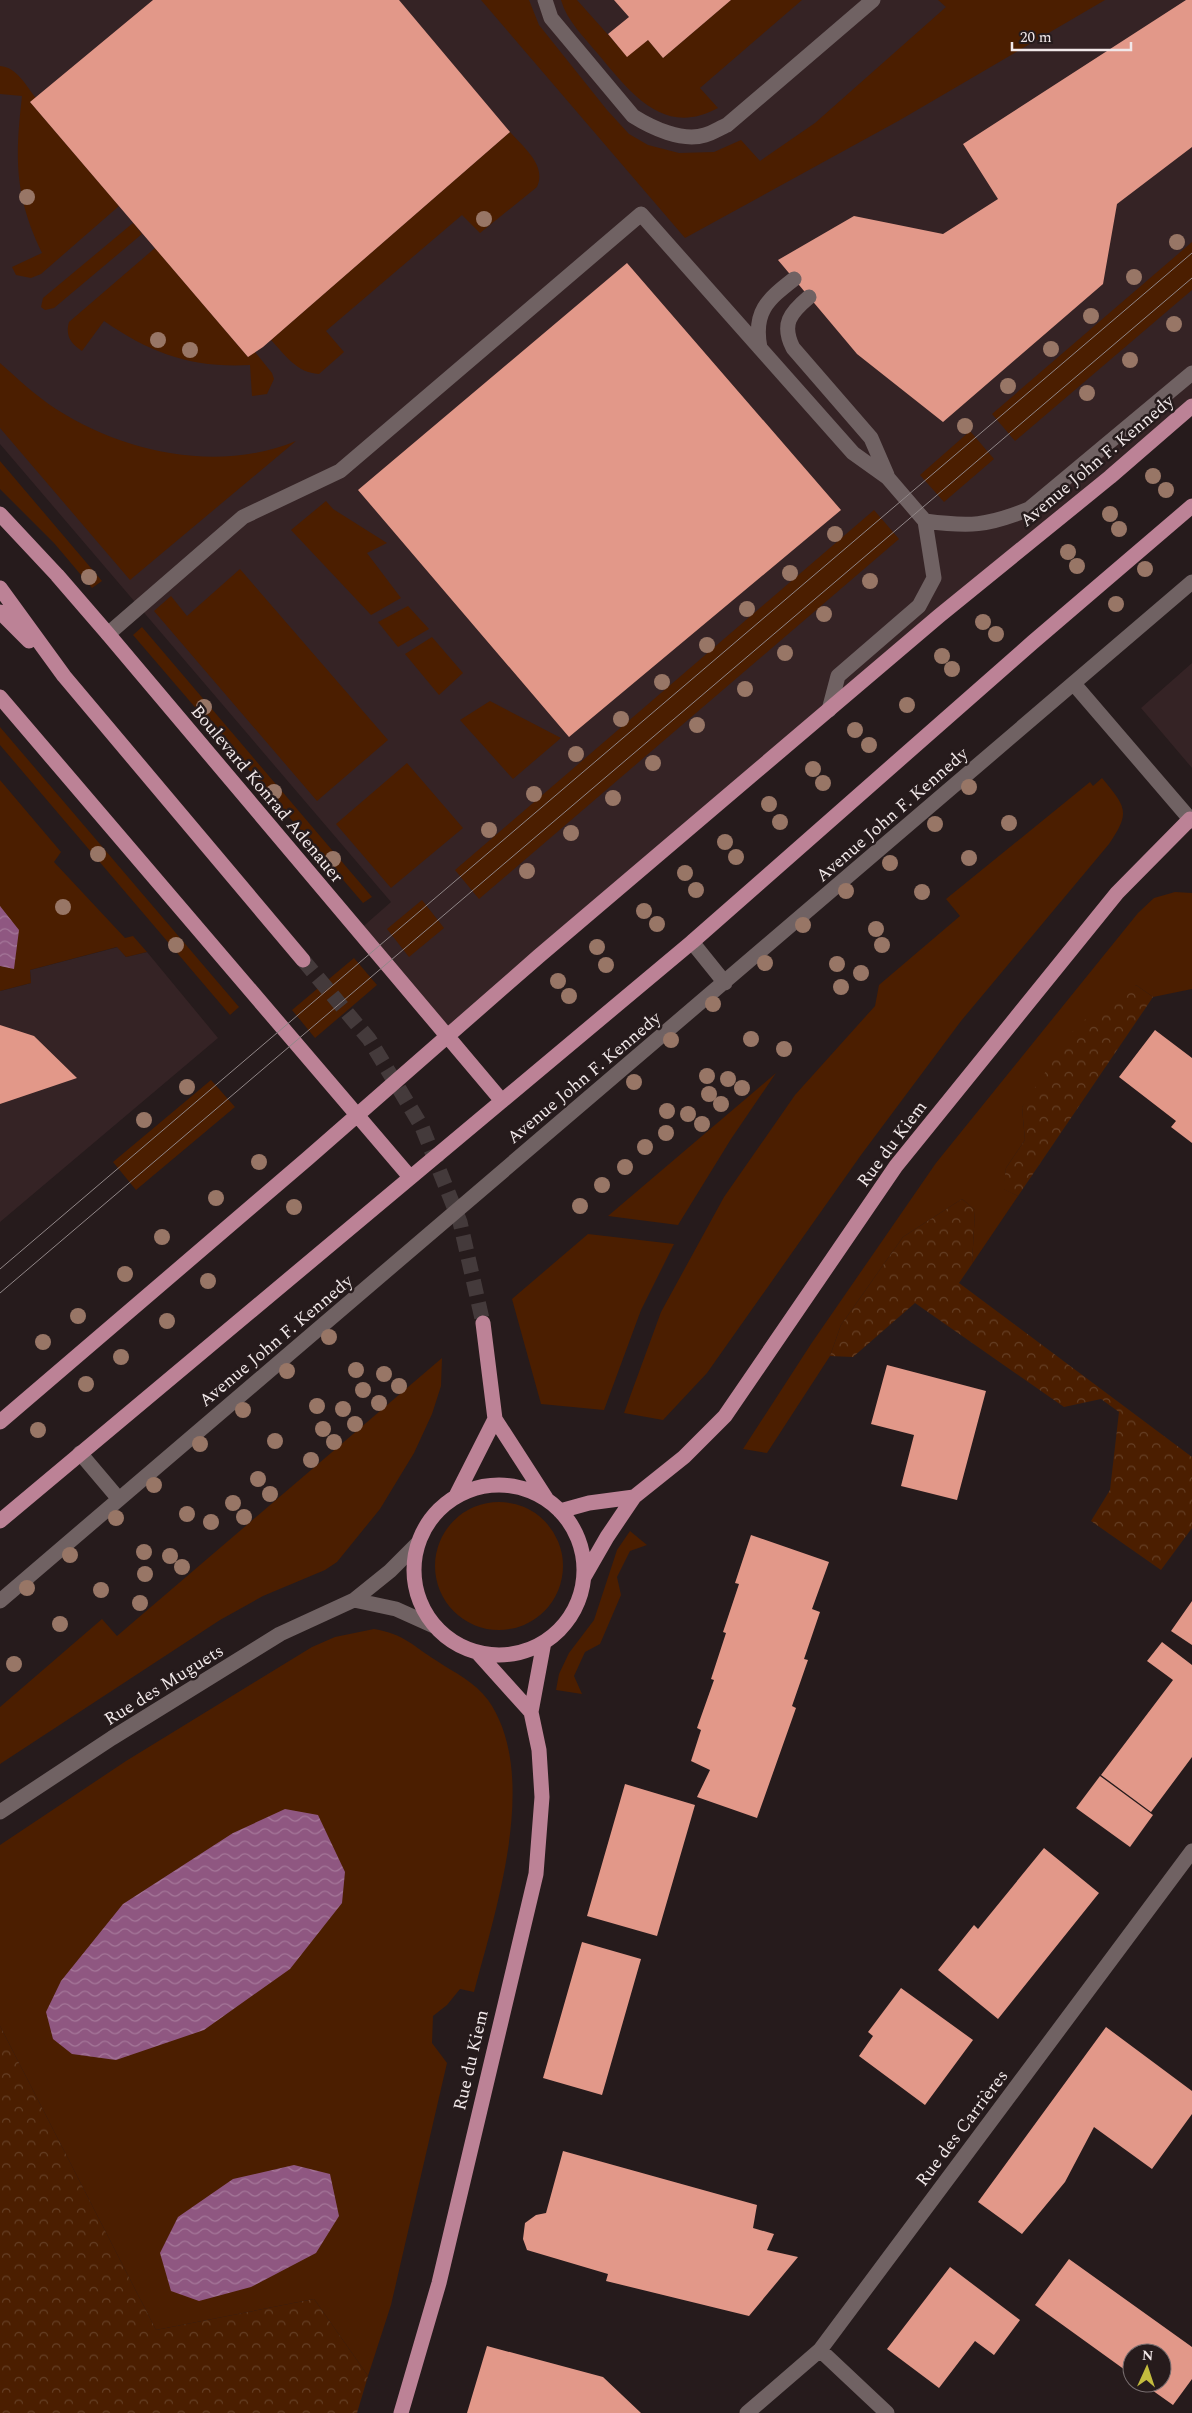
<svg xmlns="http://www.w3.org/2000/svg" width="1192" height="2413" font-family="Spectral,serif">
<style>
.built{fill:#352325}
.grass{fill:#4b1e00}
.forest{fill:url(#forest-crowns)}
.water{fill:url(#water-waves)}
.building{fill:#e29889}
.lines{fill:none;stroke-linecap:round;stroke-linejoin:round}
.major-tunnel{stroke:#443a3b;stroke-width:15;stroke-dasharray:15 8;stroke-linecap:butt}
.minor{stroke:#706263;stroke-width:15}
.major{stroke:#bc8296;stroke-width:15}
.tram{stroke:#918788;stroke-width:1}
.tree{fill:#987666}
.labels{text-anchor:middle;dominant-baseline:central;stroke-width:5;stroke-linejoin:round;paint-order:stroke}
.street-label{font-size:18px;fill:#f1e8e9;stroke:#261b1c}
</style>
<defs>
<pattern id="forest-crowns" width="20" height="18" patternUnits="userSpaceOnUse" patternTransform="scale(1.25)"><rect width="20" height="18" fill="#4b1e00"/><path d="M2 6a3 3 0 1 1 6 0M12 15a3 3 0 1 1 6 0" fill="none" stroke="#653f25"/></pattern>
<pattern id="water-waves" width="16" height="10" patternUnits="userSpaceOnUse" patternTransform="scale(1.25)"><rect width="16" height="10" fill="#8f5781"/><path d="M0 5q4-4 8 0t8 0" fill="none" stroke="#a57799"/></pattern>
</defs>
<rect width="100%" height="100%" fill="#261b1c"/>
<path class="built" d="M0,0H1192V406L448,1036L358,931L391,902L0,444Z
M1192,663V768L1141,708Z
M118,947L126,957L147,952L218,1038L0,1222V991L31,983L30,970Z"/>
<path class="grass" d="M481,0H529L539,25L607,110L629,134L648,145L679,153L714,152L741,140L760,161L815,123L946,7L938,0H1105L900,120L685,238Z
M561,0H577L627,56L648,40L663,58L731,0H802L700,88L718,108C663,138 630,92 598,54C584,37 567,21 561,0Z
M0,66C17,67 26,86 36,98L30,102L119,206L41,274L31,278L16,275L12,267L42,253C14,195 15,158 22,96L0,94Z
M510,132C523,147 547,165 537,187L480,233L462,215L326,331L344,352L319,374C297,373 285,355 271,340Z
M133,223L142,234L54,308L45,310L41,307L43,298Z
M1192,242V290L1015,441L992,414Z
M155,248L248,357L255,352L272,373L274,379L267,394L252,396L250,365C192,368 152,354 104,321L82,351C71,344 65,336 69,322Z
M0,363C18,379 36,396 56,409C125,453 218,473 296,441L130,580L0,428Z
M970,431L994,459L944,502L920,475Z
M0,461L102,581L92,588L54,543L0,489Z
M326,501L333,509L387,543L367,553L401,598L371,615L291,530Z
M874,510L899,539L479,899L455,870Z
M240,569L388,740L317,801L154,611L171,596L187,616Z
M408,606L429,629L398,647L378,622Z
M142,627L372,897L363,903L133,635Z
M432,637L463,673L439,695L405,654Z
M490,701L561,738L513,779L460,720Z
M0,727L239,1007L230,1015L0,745Z
M407,763L463,828L391,888L336,824Z
M1102,778C1126,807 1131,812 1109,844L961,1021L861,1155L707,1373L663,1420L624,1413L661,1312L724,1197L795,1095L875,1006L879,985L960,916L946,899L1090,782L1093,786Z
M0,780L61,852L54,862L125,938L133,936L147,952L126,957L117,947L30,970L31,983L0,991Z
M1175,892L1192,893V989L1153,997L1136,985L1022,1107L1025,1140L1006,1168L1004,1189L1018,1196L972,1264L975,1210L962,1199L903,1237L841,1325L830,1356L767,1453L743,1449L811,1344L936,1163L1138,913L1154,898Z
M422,900L444,928L409,957L387,929Z
M354,958L377,985L315,1038L292,1010Z
M776,1073L731,1139L678,1225L608,1216Z
M211,1080L235,1107L136,1190L113,1162Z
M588,1234L674,1244L641,1310L604,1410L541,1404L512,1299Z
M442,1358L441,1386L432,1414L414,1453L380,1509L337,1562L325,1570L263,1596L220,1620L0,1764V1707L102,1619L117,1636Z
M435 1566a64 64 0 1 1 128 0a64 64 0 1 1-128 0Z
M630,1531L647,1545L630,1551L617,1577L621,1595L600,1644L585,1652L574,1676L582,1694L556,1690L559,1674L569,1653L594,1620L617,1550Z
M374,1629C404,1634 413,1646 437,1661C455,1673 475,1682 488,1700C541,1775 495,1912 474,1992L460,1989L447,2005L433,2016L432,2043L447,2063L391,2305L368,2376L314,2299L156,2330L0,2026V1845L126,1761L312,1647L335,1637Z"/>
<path class="forest" d="M1136,985L1153,997L1018,1196L1003,1189L1006,1168L1025,1140L1022,1107L1077,1025Z
M962,1199L975,1210L972,1264L959,1283L1192,1457V1528L1161,1570L1091,1521L1110,1490L1119,1412L1101,1399L1064,1407L915,1303L853,1357L830,1356L841,1325L903,1237Z
M0,2026L156,2330L314,2299L368,2376L357,2413H0Z"/>
<path class="water" d="M0,906L19,930L14,969L0,966Z
M285,1809L318,1815L345,1872L342,1903L290,1969L204,2030L116,2060L72,2054L53,2039L46,2012L61,1981L123,1904L233,1833Z
M294,2165L330,2174L339,2216L316,2253L251,2287L199,2301L171,2291L160,2253L178,2217L233,2179Z"/>
<path class="building" d="M153,0H399L510,132L263,347L248,357L30,102Z
M614,0H731L663,58L648,40L627,57L608,34L629,17Z
M1186,0H1192V147L1117,204L1103,284L943,422L857,354L778,260L854,216L943,234L998,199L963,144Z
M627,263L841,510L569,737L358,490Z
M0,1025L34,1036L77,1078L0,1104Z
M1155,1030L1192,1058V1143L1171,1127L1176,1121L1119,1077Z
M887,1365L986,1391L957,1500L901,1486L914,1435L871,1424Z
M751,1535L829,1562L812,1609L820,1612L804,1659L808,1660L792,1706L796,1708L757,1818L697,1797L710,1770L691,1761L701,1730L697,1728L714,1680L711,1679L726,1633L723,1632L739,1584L735,1583Z
M1192,1601V1645L1171,1631Z
M1162,1642L1192,1665V1757L1151,1812L1101,1775L1173,1680L1147,1661Z
M1100,1776L1153,1815L1130,1847L1076,1808Z
M625,1784L695,1805L657,1936L587,1916Z
M1044,1848L1099,1893L998,2019L938,1970L974,1925L978,1929Z
M582,1942L641,1959L602,2095L543,2078Z
M901,1988L973,2040L925,2105L859,2056L873,2036L868,2032Z
M1106,2027L1192,2091V2114L1152,2169L1094,2127L1065,2182L1022,2234L978,2202Z
M563,2151L757,2205L753,2228L774,2234L767,2250L798,2257L749,2316L606,2281L608,2274L527,2250L523,2239L525,2223L536,2215L546,2213Z
M1069,2259L1192,2347V2379L1173,2405L1142,2383H1162V2353H1132V2375L1035,2305Z
M950,2267L1020,2320L994,2355L975,2341L939,2388L887,2349Z
M487,2346L603,2377L641,2413H467Z"/>
<g class="lines">
<path class="major-tunnel" d="M303,960L369,1039L422,1127L460,1222L483,1323"/>
<path class="minor" d="M545,0L551,18L633,116C652,128 682,142 705,135C712,133 720,128 727,125L873,0
M809,297C790,313 781,324 793,348L871,438L887,475
M760,348C753,312 767,300 794,279
M925,521C970,527 987,526 1029,509L1192,373
M108,634L243,517L340,471L641,214L853,453L888,478L925,521L934,578L919,606L838,676L829,710
M1074,684L1190,819
M692,942L725,983
M80,1453L118,1498
M354,1600L396,1609L436,1627
M0,1601L1192,582
M0,1812L112,1738L280,1634L354,1600L390,1571L418,1543
M820,2350L887,2413
M747,2413L820,2350L1192,1851"/>
<path class="major" d="M0,514L57,575L108,634L502,1101
M0,588L64,676L303,960
M0,612L29,641
M0,697L410,1177
M483,1323L495,1419L546,1498
M0,1422L307,1159L539,956L939,616L1110,477L1192,406
M414 1570a85 85 0 1 1 170 0a85 85 0 1 1-170 0Z
M456,1496L495,1419
M560,1511L589,1503L634,1497
M0,1521L692,942L1033,642L1192,506
M584,1577L607,1537L634,1497L684,1457L725,1416L896,1166L1117,893L1190,819L1192,821
M477,1652L531,1712
M401,2413L439,2283L536,1874L542,1797L539,1750L531,1712L544,1642"/>
<path class="tram" d="M0,1269L1192,253
M0,1293L1192,278"/>
</g>
<g class="tree">
<circle cx="27" cy="197" r="8"/>
<circle cx="484" cy="219" r="8"/>
<circle cx="1177" cy="242" r="8"/>
<circle cx="1134" cy="277" r="8"/>
<circle cx="1091" cy="316" r="8"/>
<circle cx="1174" cy="324" r="8"/>
<circle cx="158" cy="340" r="8"/>
<circle cx="1051" cy="349" r="8"/>
<circle cx="190" cy="350" r="8"/>
<circle cx="1130" cy="360" r="8"/>
<circle cx="1008" cy="386" r="8"/>
<circle cx="1087" cy="393" r="8"/>
<circle cx="965" cy="426" r="8"/>
<circle cx="1153" cy="476" r="8"/>
<circle cx="1166" cy="490" r="8"/>
<circle cx="1110" cy="514" r="8"/>
<circle cx="1119" cy="529" r="8"/>
<circle cx="835" cy="534" r="8"/>
<circle cx="1068" cy="552" r="8"/>
<circle cx="1077" cy="566" r="8"/>
<circle cx="1145" cy="569" r="8"/>
<circle cx="790" cy="573" r="8"/>
<circle cx="89" cy="577" r="8"/>
<circle cx="870" cy="581" r="8"/>
<circle cx="1116" cy="604" r="8"/>
<circle cx="747" cy="609" r="8"/>
<circle cx="824" cy="614" r="8"/>
<circle cx="983" cy="622" r="8"/>
<circle cx="996" cy="634" r="8"/>
<circle cx="707" cy="645" r="8"/>
<circle cx="785" cy="653" r="8"/>
<circle cx="942" cy="656" r="8"/>
<circle cx="952" cy="669" r="8"/>
<circle cx="662" cy="682" r="8"/>
<circle cx="745" cy="689" r="8"/>
<circle cx="907" cy="705" r="8"/>
<circle cx="204" cy="707" r="8"/>
<circle cx="621" cy="719" r="8"/>
<circle cx="697" cy="725" r="8"/>
<circle cx="855" cy="730" r="8"/>
<circle cx="869" cy="745" r="8"/>
<circle cx="576" cy="754" r="8"/>
<circle cx="653" cy="763" r="8"/>
<circle cx="813" cy="769" r="8"/>
<circle cx="823" cy="783" r="8"/>
<circle cx="969" cy="787" r="8"/>
<circle cx="274" cy="792" r="8"/>
<circle cx="534" cy="794" r="8"/>
<circle cx="613" cy="798" r="8"/>
<circle cx="769" cy="804" r="8"/>
<circle cx="780" cy="822" r="8"/>
<circle cx="1009" cy="823" r="8"/>
<circle cx="935" cy="824" r="8"/>
<circle cx="489" cy="830" r="8"/>
<circle cx="571" cy="833" r="8"/>
<circle cx="725" cy="842" r="8"/>
<circle cx="98" cy="854" r="8"/>
<circle cx="736" cy="857" r="8"/>
<circle cx="969" cy="858" r="8"/>
<circle cx="333" cy="859" r="8"/>
<circle cx="890" cy="863" r="8"/>
<circle cx="527" cy="871" r="8"/>
<circle cx="685" cy="873" r="8"/>
<circle cx="696" cy="890" r="8"/>
<circle cx="846" cy="891" r="8"/>
<circle cx="922" cy="892" r="8"/>
<circle cx="63" cy="907" r="8"/>
<circle cx="644" cy="911" r="8"/>
<circle cx="657" cy="924" r="8"/>
<circle cx="803" cy="925" r="8"/>
<circle cx="876" cy="929" r="8"/>
<circle cx="176" cy="945" r="8"/>
<circle cx="882" cy="945" r="8"/>
<circle cx="597" cy="947" r="8"/>
<circle cx="765" cy="963" r="8"/>
<circle cx="837" cy="964" r="8"/>
<circle cx="606" cy="965" r="8"/>
<circle cx="861" cy="973" r="8"/>
<circle cx="558" cy="981" r="8"/>
<circle cx="841" cy="987" r="8"/>
<circle cx="569" cy="996" r="8"/>
<circle cx="713" cy="1004" r="8"/>
<circle cx="751" cy="1039" r="8"/>
<circle cx="671" cy="1040" r="8"/>
<circle cx="784" cy="1049" r="8"/>
<circle cx="707" cy="1076" r="8"/>
<circle cx="728" cy="1079" r="8"/>
<circle cx="634" cy="1082" r="8"/>
<circle cx="187" cy="1087" r="8"/>
<circle cx="742" cy="1088" r="8"/>
<circle cx="709" cy="1094" r="8"/>
<circle cx="721" cy="1104" r="8"/>
<circle cx="667" cy="1111" r="8"/>
<circle cx="688" cy="1114" r="8"/>
<circle cx="144" cy="1120" r="8"/>
<circle cx="702" cy="1124" r="8"/>
<circle cx="666" cy="1133" r="8"/>
<circle cx="645" cy="1147" r="8"/>
<circle cx="259" cy="1162" r="8"/>
<circle cx="625" cy="1167" r="8"/>
<circle cx="602" cy="1185" r="8"/>
<circle cx="216" cy="1198" r="8"/>
<circle cx="580" cy="1206" r="8"/>
<circle cx="294" cy="1207" r="8"/>
<circle cx="162" cy="1237" r="8"/>
<circle cx="125" cy="1274" r="8"/>
<circle cx="208" cy="1281" r="8"/>
<circle cx="78" cy="1316" r="8"/>
<circle cx="167" cy="1321" r="8"/>
<circle cx="329" cy="1337" r="8"/>
<circle cx="43" cy="1342" r="8"/>
<circle cx="121" cy="1357" r="8"/>
<circle cx="356" cy="1370" r="8"/>
<circle cx="287" cy="1371" r="8"/>
<circle cx="384" cy="1374" r="8"/>
<circle cx="86" cy="1384" r="8"/>
<circle cx="399" cy="1386" r="8"/>
<circle cx="363" cy="1390" r="8"/>
<circle cx="379" cy="1403" r="8"/>
<circle cx="317" cy="1406" r="8"/>
<circle cx="343" cy="1409" r="8"/>
<circle cx="243" cy="1410" r="8"/>
<circle cx="355" cy="1424" r="8"/>
<circle cx="323" cy="1429" r="8"/>
<circle cx="38" cy="1430" r="8"/>
<circle cx="275" cy="1441" r="8"/>
<circle cx="334" cy="1442" r="8"/>
<circle cx="200" cy="1444" r="8"/>
<circle cx="311" cy="1460" r="8"/>
<circle cx="258" cy="1479" r="8"/>
<circle cx="154" cy="1485" r="8"/>
<circle cx="270" cy="1494" r="8"/>
<circle cx="233" cy="1503" r="8"/>
<circle cx="187" cy="1514" r="8"/>
<circle cx="244" cy="1517" r="8"/>
<circle cx="116" cy="1518" r="8"/>
<circle cx="211" cy="1522" r="8"/>
<circle cx="144" cy="1552" r="8"/>
<circle cx="70" cy="1555" r="8"/>
<circle cx="170" cy="1556" r="8"/>
<circle cx="182" cy="1567" r="8"/>
<circle cx="145" cy="1574" r="8"/>
<circle cx="27" cy="1588" r="8"/>
<circle cx="101" cy="1590" r="8"/>
<circle cx="140" cy="1603" r="8"/>
<circle cx="60" cy="1624" r="8"/>
<circle cx="14" cy="1664" r="8"/>
</g>
<g class="labels">
<g class="street-label">
<text transform="translate(1097 461) rotate(-40)">Avenue John F. Kennedy</text>
<text transform="translate(267 794) rotate(50)">Boulevard Konrad Adenauer</text>
<text transform="translate(892 815) rotate(-41)">Avenue John F. Kennedy</text>
<text transform="translate(584 1078) rotate(-40)">Avenue John F. Kennedy</text>
<text transform="translate(892 1144) rotate(-53)">Rue du Kiem</text>
<text transform="translate(276 1341) rotate(-40)">Avenue John F. Kennedy</text>
<text transform="translate(164 1685) rotate(-32)">Rue des Muguets</text>
<text transform="translate(471 2060) rotate(-77)">Rue du Kiem</text>
<text transform="translate(962 2128) rotate(-53)">Rue des Carrières</text>
</g>
</g>
<g transform="translate(1147 2368) rotate(3)"><circle r="24" fill="#261b1c" stroke="#776d6e"/>
<path d="M0-4L9 19L0 12L-9 19Z" fill="#c4bc3e"/>
<text y="-8" font-size="14" font-weight="bold" text-anchor="middle" fill="#f1e8e9">N</text>
</g>
<path d="M1012 42v8h119v-8" fill="none" stroke="#f1e8e9" stroke-width="2.5"/>
<text x="1020" y="42" font-size="15" fill="#f1e8e9" stroke="#261b1c" stroke-width="4" paint-order="stroke">20 m</text>
</svg>
